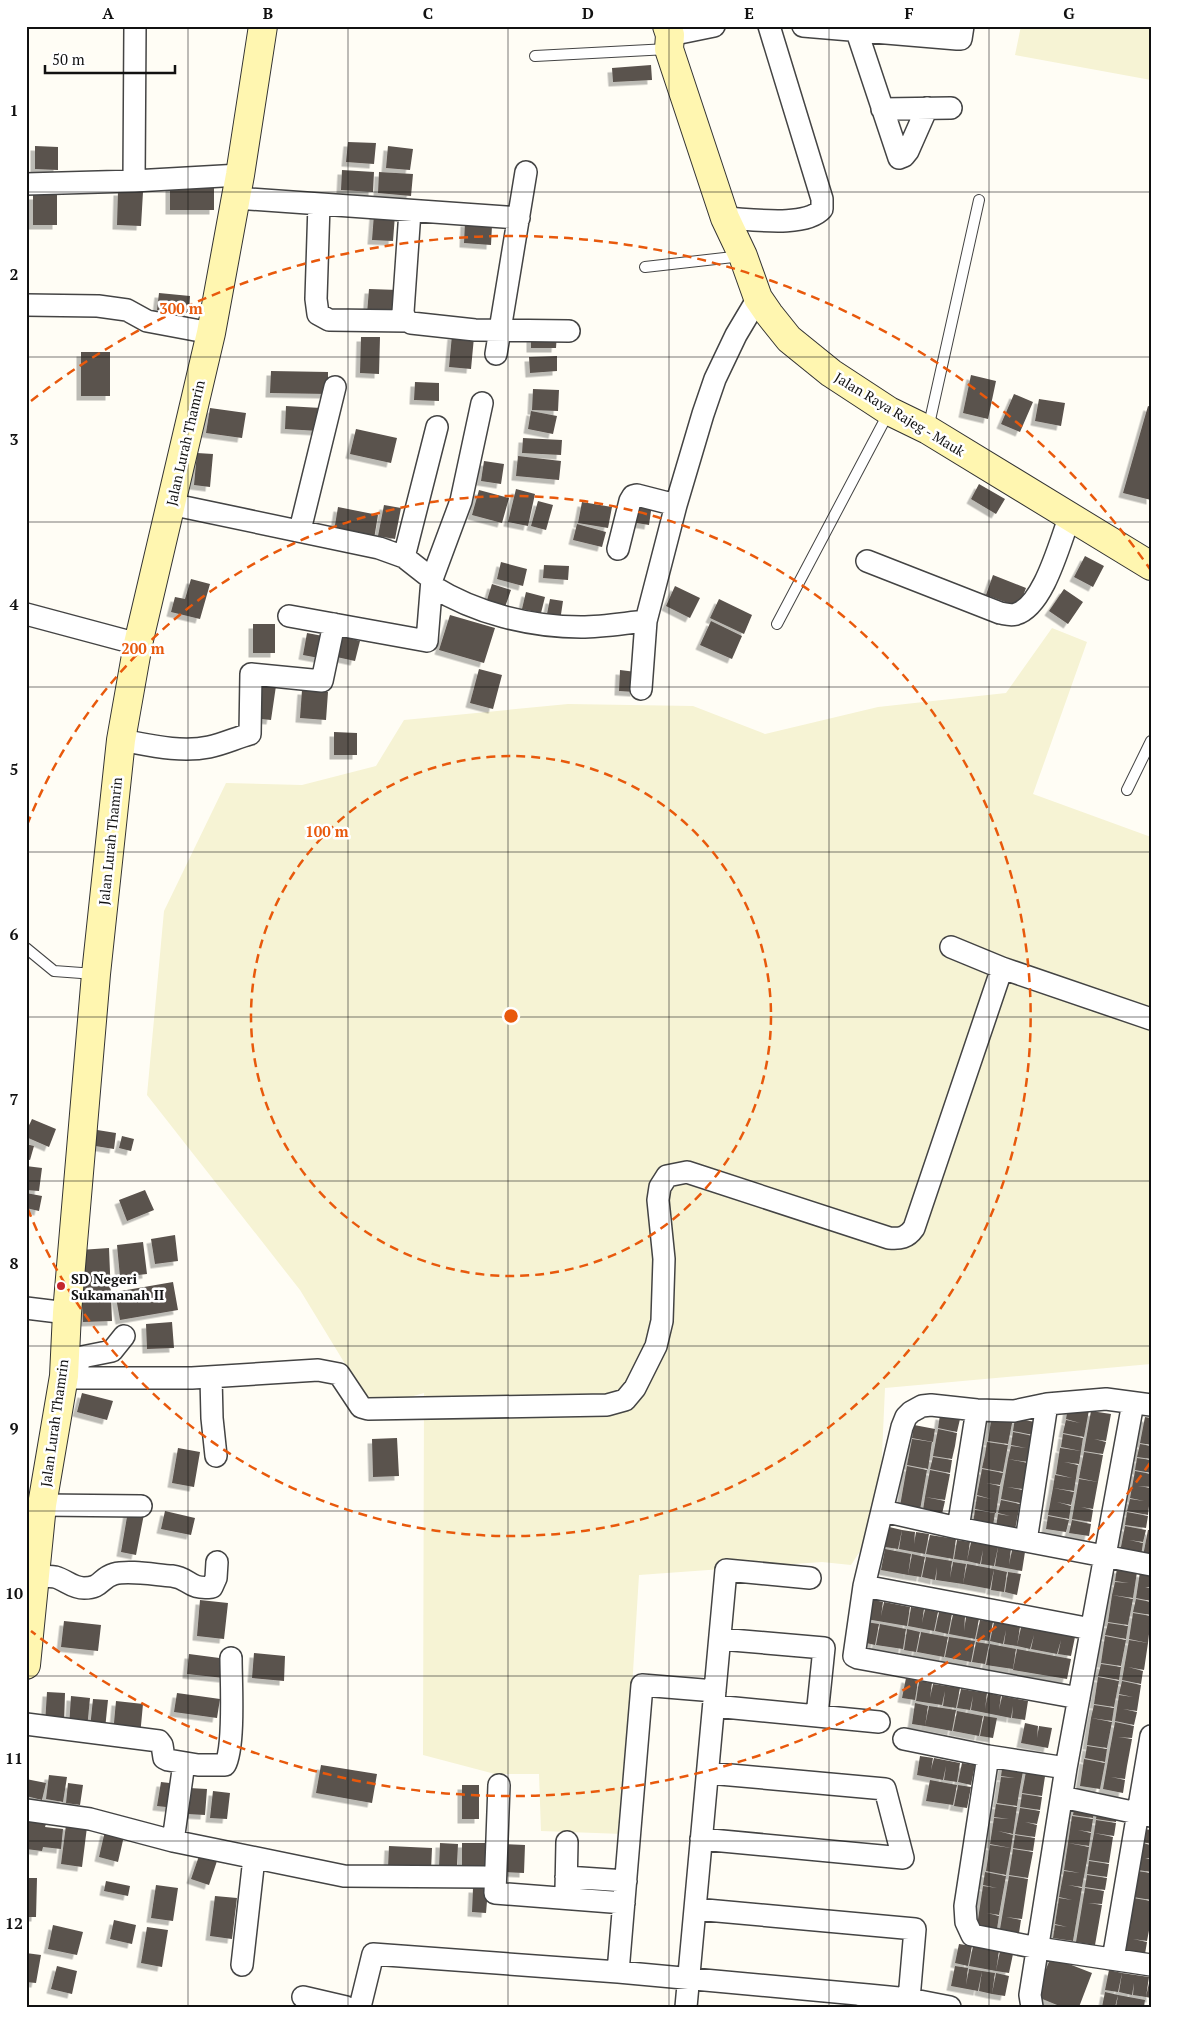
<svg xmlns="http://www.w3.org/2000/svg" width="1177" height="2033" font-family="'PT Serif',serif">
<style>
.farmland{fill:#f6f3d4}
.building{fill:#5a524d;filter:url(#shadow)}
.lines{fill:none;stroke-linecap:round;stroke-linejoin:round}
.lane-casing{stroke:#444;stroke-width:12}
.street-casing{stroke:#444;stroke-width:24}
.secondary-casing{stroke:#333;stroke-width:30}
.lane{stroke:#fff;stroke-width:10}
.street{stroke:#fff;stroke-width:21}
.secondary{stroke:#fff6b0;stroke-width:28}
.grid{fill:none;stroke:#111;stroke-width:1;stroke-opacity:0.55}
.ring{fill:none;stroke:#e8590c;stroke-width:2.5;stroke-dasharray:9 6}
.poi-dot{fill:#c4262e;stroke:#fff;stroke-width:2}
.labels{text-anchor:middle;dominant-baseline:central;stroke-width:5;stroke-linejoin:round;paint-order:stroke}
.street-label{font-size:14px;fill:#111;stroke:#fff}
.poi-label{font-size:14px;font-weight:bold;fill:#111;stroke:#fff;text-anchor:start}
.centre{fill:#e8590c;stroke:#fff;stroke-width:2.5}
.ring-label{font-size:15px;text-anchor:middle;font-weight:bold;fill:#e8590c;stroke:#fff;stroke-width:5;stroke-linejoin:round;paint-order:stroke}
.neatline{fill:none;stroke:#111;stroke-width:2}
.grid-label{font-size:16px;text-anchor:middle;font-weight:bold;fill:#111}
</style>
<defs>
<filter id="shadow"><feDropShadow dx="-4.5" dy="4.5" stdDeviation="0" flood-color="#0004"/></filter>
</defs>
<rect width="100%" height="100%" fill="#fffdf5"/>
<path class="farmland" d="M1021,26H1151V80L1015,55Z
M1052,628L1087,642L1033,794L1151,837V1364L885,1388L879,1522L851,1565L822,1562L639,1575L623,1834L541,1831L539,1774H495L423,1755L424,1393L372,1408L300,1290L147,1095L164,911L226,783L302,785L376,766L404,720L568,704L693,706L765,734L878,707L1006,693Z"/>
<path class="building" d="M651,65L652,80L613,82L612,68Z
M348,142L376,143L374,164L346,162Z
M35,146L58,147V170L35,169Z
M388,146L413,149L410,170L386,168Z
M342,170L374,172L373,192L341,190Z
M379,172L413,174L411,196L378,193Z
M170,183H214V210H170Z
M118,191L143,192L141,226L117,225Z
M33,195H57V225H33Z
M374,214L395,215L393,241L372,240Z
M465,222L492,225L491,245L464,243Z
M369,289L398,290L397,316L367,314Z
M159,293L190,296L189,313L157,310Z
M531,332L557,333L556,348H531Z
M452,335L474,337L471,369L449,367Z
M361,337H380L379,374L360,373Z
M81,352H110V396H81Z
M557,356V371L530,373L529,357Z
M271,371L328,372V394L270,393Z
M971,375L996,381L988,419L963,413Z
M415,382L439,383V401L414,400Z
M533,389L559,390L558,411L532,410Z
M1014,394L1033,402L1020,432L1001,424Z
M1039,399L1065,403L1061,426L1035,421Z
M286,406L321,408L319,431L285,429Z
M1148,406L1151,407V500L1123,493Z
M210,408L246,413L242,438L206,433Z
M531,411L557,416L553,434L528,429Z
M356,429L397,438L391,463L350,454Z
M523,438L562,440L561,455L522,453Z
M197,453L213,454L210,487L194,485Z
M518,456L561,461L559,480L516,476Z
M484,461L504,464L501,484L481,481Z
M979,484L1005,499L996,514L971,499Z
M516,489L535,494L528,526L508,522Z
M479,490L509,498L502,523L472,515Z
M538,501L553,505L546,530L531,526Z
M634,501L652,504L649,525L631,522Z
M582,502L612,507L608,528L578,523Z
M384,505L401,508L395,539L378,536Z
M338,507L378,515L374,539L334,531Z
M577,524L606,532L602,547L573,540Z
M1085,556L1104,566L1093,587L1074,577Z
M501,562L527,569L523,586L497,579Z
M544,565L569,566L568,580L543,578Z
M993,575L1026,588L1019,607L986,595Z
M191,579L210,584L200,619L171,612L175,597L185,599Z
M492,584L511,590L505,607L487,600Z
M675,586L700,598L690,618L666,606Z
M1064,589L1083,602L1068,624L1049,611Z
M526,592L545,597L541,613L522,609Z
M550,599L563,601L560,621L546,619Z
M719,599L752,615L744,634L710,618Z
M450,615L495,628L484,663L439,650Z
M711,621L742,636L732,659L700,645Z
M253,624H275V653H253Z
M307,633L323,636L319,658L303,655Z
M337,635L360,641L355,661L332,656Z
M479,669L502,675L493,709L470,703Z
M620,670L636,672L635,692L619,691Z
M257,676L277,679L271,720L251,718Z
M302,690L328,692L326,720L300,718Z
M334,732L357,733V755H334Z
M32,1119L56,1129L49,1147L26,1137V1132Z
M91,1129L116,1133L114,1149L89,1145Z
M122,1136L134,1139L131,1151L119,1148Z
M26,1144L34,1146L30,1160L26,1159Z
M26,1166L42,1168L39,1191L26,1190Z
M145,1190L154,1210L127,1221L119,1200Z
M26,1193L42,1196L39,1211L26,1208Z
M175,1235L178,1261L155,1264L151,1239Z
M143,1242L147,1274L120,1277L117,1245Z
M109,1248L112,1321L83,1322L80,1250Z
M173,1282L178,1310L120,1320L115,1292Z
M172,1322L174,1348L147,1349L146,1324Z
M82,1393L113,1401L107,1420L77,1412Z
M1068,1407L1089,1410L1084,1437L1063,1433L1066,1420L1080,1423L1066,1419Z
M1091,1411L1111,1414L1106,1441L1094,1439L1106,1442L1103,1454L1084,1451Z
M992,1414L1013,1418L1008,1444L988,1441Z
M940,1415L960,1419L957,1432L938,1428Z
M1145,1417L1151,1418V1445L1140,1443Z
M1015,1418L1035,1422L1033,1435L1013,1431Z
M914,1425L935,1429L933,1442L912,1438Z
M938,1429L957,1433L955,1446L941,1443L955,1446L952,1459L933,1456Z
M1013,1432L1033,1436L1028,1462L1008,1459L1011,1446L1026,1448L1011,1445Z
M1063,1434L1083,1438L1081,1451L1061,1447Z
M397,1438L399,1476L373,1477L372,1439Z
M912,1439L932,1442L928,1469L907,1465Z
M987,1442L1008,1445L1003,1472L982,1468L985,1455L1001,1458L985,1455Z
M1140,1444L1151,1446V1459L1137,1457Z
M178,1448L200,1452L194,1487L172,1483Z
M1060,1448L1081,1451L1079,1464L1064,1462L1078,1465L1074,1491L1053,1488L1055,1475L1072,1478L1056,1474Z
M1084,1452L1103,1455L1098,1482L1079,1478Z
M933,1457L952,1460L950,1473L930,1469Z
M1137,1458L1151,1460V1473L1135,1470Z
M1008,1459L1028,1463L1023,1489L1007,1487L1023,1490L1020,1503L1001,1499Z
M907,1466L927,1470L920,1510L900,1506Z
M982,1469L1003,1473L1000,1485L986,1483L1000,1486L996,1513L975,1509L977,1496L991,1499L977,1495Z
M930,1470L950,1474L945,1500L925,1497Z
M1135,1471L1151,1474V1487L1138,1486L1151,1488L1148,1515L1127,1511L1130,1499L1144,1501L1130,1498Z
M1079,1479L1098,1482L1093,1509L1081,1507L1093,1510L1091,1522L1072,1519Z
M1053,1488L1074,1492L1071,1505L1057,1502L1071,1506L1069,1519L1048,1515Z
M925,1497L945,1501L942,1514L923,1510Z
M1001,1500L1020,1504L1015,1530L996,1527L998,1514L1010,1516L998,1513Z
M975,1510L995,1513L993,1526L973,1523Z
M128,1511L144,1514L136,1555L121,1552Z
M165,1511L195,1518L191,1535L161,1529Z
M1127,1512L1148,1516L1146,1528L1125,1525Z
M1048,1516L1069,1520L1066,1532L1046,1529Z
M1072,1520L1091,1524L1089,1536L1069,1533Z
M1125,1526L1146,1530L1143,1542L1129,1540L1143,1543L1141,1556L1120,1552Z
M889,1527L902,1530L898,1549L885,1547Z
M902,1530L915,1532L914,1544L916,1532L929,1534L925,1554L899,1549Z
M1148,1530H1151V1558L1143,1556Z
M930,1535L956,1539L953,1559L926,1554Z
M957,1540L970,1542L967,1561L954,1559Z
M971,1542L998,1547L994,1566L981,1564L983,1550L980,1564L967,1561Z
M998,1547L1011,1549L1009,1565L1012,1550L1025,1552L1022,1571L995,1566Z
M885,1549L911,1554L908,1575L881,1570Z
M912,1554L925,1557L921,1577L908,1575Z
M926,1557L952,1561L950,1578L953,1562L966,1564L963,1584L936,1580L937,1567L935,1580L922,1577Z
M967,1564L994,1569L990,1589L963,1584Z
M1117,1568L1137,1572L1133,1598L1112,1595L1115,1582L1129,1583L1115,1581Z
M994,1569L1007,1572L1004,1592L991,1590Z
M1008,1572L1021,1574L1017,1595L1005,1592Z
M1140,1572L1151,1574V1587H1145L1151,1588V1601L1136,1598Z
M1112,1595L1133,1599L1128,1625L1108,1622Z
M870,1599L883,1602L881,1616L884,1602L910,1607L907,1626L866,1619Z
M1136,1599L1151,1602V1615L1133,1612Z
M200,1600L228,1603L224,1639L197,1636Z
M911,1607L924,1609L922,1623L925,1609L938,1612L934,1631L908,1626Z
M939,1612L952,1614L948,1634L935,1631Z
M1133,1613L1151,1616L1148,1643L1129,1639L1131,1626L1147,1628L1131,1626Z
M953,1614L965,1617L964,1631L966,1617L979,1619L975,1639L949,1634Z
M980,1620L993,1622L989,1641L976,1639Z
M64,1621L101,1625L98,1651L61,1647Z
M866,1622L879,1624L875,1645L862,1642Z
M994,1622L1020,1627L1017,1646L1004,1644L1006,1630L1003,1644L990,1641Z
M1108,1623L1128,1626L1126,1639L1105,1635Z
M880,1624L906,1629L903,1649L876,1645Z
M1021,1627L1075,1637L1071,1656L1058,1654L1061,1640L1057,1654L1031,1649L1034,1635L1030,1649L1017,1646Z
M907,1629L920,1632L916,1652L904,1650Z
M921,1632L948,1637L944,1657L917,1652Z
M1105,1636L1126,1640L1121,1666L1101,1663Z
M949,1637L975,1641L971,1662L945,1657Z
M1129,1640L1148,1643L1144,1670L1128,1667L1143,1671L1141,1684L1122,1680Z
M976,1642L989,1644L985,1664L972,1662Z
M990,1644L1016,1649L1013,1669L986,1665Z
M1017,1649L1071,1659L1067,1679L1013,1670Z
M254,1653L285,1656L284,1681L252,1678Z
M189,1654L227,1659L224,1678L187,1674Z
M1101,1664L1121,1667L1119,1680L1098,1676Z
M1098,1677L1119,1681L1114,1707L1094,1704Z
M906,1678L918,1681L915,1700L902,1698Z
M919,1681L932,1683L930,1698L933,1684L960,1688L956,1708L943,1706L945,1691L942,1705L916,1701Z
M1122,1681L1141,1685L1137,1711L1123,1709L1137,1712L1134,1725L1115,1721L1119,1695L1133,1697L1119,1694Z
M961,1689L987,1693L985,1709L988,1693L1001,1696L999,1710L1002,1696L1028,1701L1025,1720L1012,1718L1013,1706L1011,1718L971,1710L973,1696L970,1710L957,1708Z
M47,1692L65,1693L64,1725L45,1724Z
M177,1693L220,1699L217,1718L174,1712Z
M71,1696L90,1698L87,1729L69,1727Z
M93,1699L108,1700L105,1729L90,1728Z
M116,1701L143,1704L140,1736L113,1734Z
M915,1703L928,1706L925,1726L912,1724Z
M1094,1705L1114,1708L1112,1721L1091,1718Z
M929,1706L956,1710L952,1731L925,1726Z
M957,1711L983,1716L979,1736L953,1731Z
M984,1716L997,1718L993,1738L980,1736Z
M1091,1718L1112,1722L1107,1748L1087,1745Z
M1115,1722L1134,1726L1132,1738L1118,1737L1132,1739L1127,1766L1112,1764L1127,1766L1125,1779L1111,1777L1125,1780L1123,1793L1103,1789L1110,1749L1125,1752L1110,1749Z
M1025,1723L1038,1726L1037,1738L1039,1726L1052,1728L1048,1748L1021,1743Z
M1087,1746L1107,1749L1105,1762L1085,1758Z
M920,1756L933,1758L931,1770L934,1758L960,1763L957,1782L944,1780L946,1766L943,1780L917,1775Z
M1084,1759L1105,1763L1100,1789L1080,1786Z
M962,1763L975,1765L971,1785L958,1782Z
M1003,1763L1024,1766L1019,1793L1007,1791L1019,1793L1017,1806L997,1803L1001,1777L1015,1778L1001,1776Z
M321,1765L377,1774L372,1803L316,1793Z
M1027,1766L1046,1770L1042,1796L1022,1793Z
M49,1775L67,1777L63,1802L46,1799Z
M26,1779L46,1783L42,1800L26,1796Z
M930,1780L957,1785L953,1805L926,1801Z
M161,1782L178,1784L175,1808L157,1806Z
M68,1783L83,1785L80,1805L66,1803Z
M462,1785H479V1819H462Z
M958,1785L971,1787L967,1808L954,1806Z
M189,1788L207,1789L205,1815L187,1814Z
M213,1791L230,1793L227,1819L210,1818Z
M1022,1794L1042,1797L1040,1810L1020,1807Z
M1075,1802L1095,1806L1093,1818L1073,1815Z
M996,1804L1017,1807L1013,1834L998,1831L1013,1835L1011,1848L990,1844L994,1818L1009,1819L994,1817Z
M1098,1806L1118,1809L1116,1822L1096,1819Z
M1020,1808L1040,1811L1037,1824L1025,1822L1037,1825L1035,1837L1015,1834Z
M1072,1816L1093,1819L1091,1832L1078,1830L1091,1833L1089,1846L1068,1843Z
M1096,1820L1116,1823L1114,1836L1094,1833Z
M26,1821L46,1824L45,1827L63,1829L61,1849L43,1847L42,1851L26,1849Z
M66,1825L87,1827L82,1867L61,1864Z
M1144,1829L1151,1830V1844L1142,1842Z
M105,1831L124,1836L118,1862L99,1857Z
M1094,1833L1113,1837L1111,1850L1096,1848L1111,1850L1109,1863L1089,1860Z
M1015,1835L1035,1838L1033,1851L1013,1848Z
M440,1843L458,1844L457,1868H439Z
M462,1843H486V1872L462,1871Z
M1068,1843L1089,1847L1087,1860L1071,1857L1087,1860L1082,1887L1068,1885L1082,1888L1073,1941L1053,1938L1055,1925L1067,1927L1055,1924L1059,1898L1072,1900L1059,1897L1064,1871L1080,1873L1064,1870Z
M1142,1843L1151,1845V1858H1145L1151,1859V1872L1138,1870Z
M504,1844L525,1845L524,1873L503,1872Z
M990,1845L1011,1848L1006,1875L986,1871Z
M389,1846L432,1848L431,1871L388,1868Z
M1013,1849L1033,1852L1028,1878L1009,1875Z
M199,1856L217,1861L209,1885L191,1879Z
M1089,1861L1109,1864L1107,1877L1087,1874Z
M1137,1871L1151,1873V1900L1133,1897Z
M985,1872L1006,1876L999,1915L987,1913L999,1916L997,1929L977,1926L983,1886L997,1888L983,1885Z
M1087,1875L1107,1878L1105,1890L1085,1887Z
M1009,1876L1028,1879L1022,1919L1006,1917L1021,1920L1019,1933L1000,1929Z
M26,1878H37L36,1917H26Z
M106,1881L130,1886L128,1896L104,1891Z
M156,1885L178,1888L173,1921L151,1918Z
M473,1888L488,1889L486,1913L472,1912Z
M1085,1888L1104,1891L1102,1904L1088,1903L1102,1905L1095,1945L1076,1942Z
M215,1896L237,1898L232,1939L210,1936Z
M1133,1898L1151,1901V1920L1147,1941L1133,1939L1147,1942L1145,1954L1124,1951Z
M114,1920L136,1925L132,1944L110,1939Z
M53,1925L83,1932L77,1955L48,1949Z
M147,1927L168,1930L162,1967L141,1963Z
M959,1944L972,1946L968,1966L955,1963Z
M973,1946L986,1949L984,1961L986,1949L999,1951L996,1971L969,1966Z
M1000,1951L1013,1954L1009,1973L996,1971Z
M26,1953L41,1955L36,1983L26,1982Z
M1051,1957L1092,1973L1079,2007H1062L1035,1996Z
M57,1966L77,1971L72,1994L51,1989Z
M955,1966L968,1968L966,1985L969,1969L982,1971L978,1991L951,1986Z
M1109,1970L1122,1973L1118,1992L1105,1990Z
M982,1971L995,1973L992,1994L979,1991Z
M996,1973L1009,1976L1005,1996L992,1994Z
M1122,1973L1149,1977L1146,1997L1133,1995L1134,1983L1132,1995L1119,1992Z
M1150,1978H1151V1998L1146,1997Z
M1105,1992L1118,1995L1115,2007H1102Z
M1118,1995L1145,2000L1144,2007H1116Z"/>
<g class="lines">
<defs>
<path id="lane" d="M535,56L668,49
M645,267L742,256
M928,429L979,200
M777,624L889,412
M1127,790L1151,741
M26,948L54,971L95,974"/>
<path id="street" d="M803,26L957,39H961L963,26
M857,32L899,158L904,156L908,151L927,108
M670,35L714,26
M882,109L951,108
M134,181L135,26
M26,184L134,181L240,175
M235,198L519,218
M319,204L316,299L318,314L329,320L408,321
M410,211L403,312L405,319L411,323L475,330L569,331
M725,218C750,219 805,228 822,209V199L769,26
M26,305L98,306L127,310L147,321L211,333
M496,354L526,172
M170,504L379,548L404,557L432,579
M300,530L335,387
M618,549L630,501L633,496L637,495L676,505
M404,557L437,427
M867,561L1000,613C1006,614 1011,616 1016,614C1044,606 1060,541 1070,516
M432,586C475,613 530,627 581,627C603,627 625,623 646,621
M26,614L138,644
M289,616L427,641L432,579L461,501L482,403
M641,689L646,621L676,505L703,414L715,379L736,335L758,298
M121,740C149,745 180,753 209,747C223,744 236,738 250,734L251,674L322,681L334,624
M951,947L1002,968L1151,1019
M26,1308L67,1313
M64,1376L75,1378V1370L82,1357L112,1351L124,1336
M211,1377L212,1418L216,1456
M75,1378H192L318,1370L339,1374L361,1407L368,1409L607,1405L625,1400L635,1388L656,1346L662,1321L664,1259L658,1200L660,1187L667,1176L687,1172L889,1238C900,1239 907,1238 914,1228L1002,968
M42,1505L141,1506
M883,1511L958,1528L1151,1565
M958,1528L977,1410
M1026,1541L1047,1404
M36,1577C41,1577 50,1576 55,1577C66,1580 72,1588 84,1588C102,1588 100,1578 114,1574C129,1570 156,1575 172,1576C190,1578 188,1590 212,1587L216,1578L217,1562
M864,1586L1091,1629
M720,1639L824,1648L817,1716
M1079,1698L858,1658L854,1656L864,1586L902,1427L906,1417L911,1412L922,1406L931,1405L977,1410L1014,1411L1047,1404L1106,1399L1151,1405
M714,1706L879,1722
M26,1724L159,1741L162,1745L164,1758L168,1760L198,1765H225C235,1747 231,1680 231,1658
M904,1739L988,1756
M1066,1768L988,1756L965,1906L966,1922L972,1935L1038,1948L1151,1965
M499,1785L495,1893L624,1903
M1062,1797L1151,1816
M26,1810L90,1819L173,1841L344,1876L484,1877
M701,1839L903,1858L885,1789L708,1773
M173,1841L184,1763
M566,1877L626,1881
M566,1890L567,1842
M695,1909L915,1929L909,1999
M1113,1959L1151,1736
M242,1965L254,1858
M618,1972L642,1685L715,1691
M303,1997L346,2007
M360,2007L373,1954L618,1972L868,1995
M686,2007L726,1570L810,1578
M867,2007L868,1995L909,1999L950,2007
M1032,2007L1030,1995L1066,1768L1133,1403"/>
<path id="secondary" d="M667,26L670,35L669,49L725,218L743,256L758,298L769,314L789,339L831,373L889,411L928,430L1151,566
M26,1665L42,1505L64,1376L67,1313L96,974L121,740L138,644L211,333L240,175L263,26"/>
</defs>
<use href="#lane" class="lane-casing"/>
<use href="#street" class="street-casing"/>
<use href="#secondary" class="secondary-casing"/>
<use href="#lane" class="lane"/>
<use href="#street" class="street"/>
<use href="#secondary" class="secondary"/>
</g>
<path class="grid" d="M188,26V2007M348,26V2007M508,26V2007M669,26V2007M829,26V2007M989,26V2007M26,192H1151M26,357H1151M26,522H1151M26,687H1151M26,852H1151M26,1017H1151M26,1181H1151M26,1346H1151M26,1511H1151M26,1676H1151M26,1841H1151"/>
<g class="ring">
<circle cx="511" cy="1016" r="260"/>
<path d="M27 825A520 520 0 1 1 27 1207"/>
<path d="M1150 1463A780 780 0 0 1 31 1631M31 401A780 780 0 0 1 1150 569"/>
</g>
<circle class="poi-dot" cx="61" cy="1286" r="5"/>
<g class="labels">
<g class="street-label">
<text transform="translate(900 414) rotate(31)">Jalan Raya Rajeg - Mauk</text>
<text transform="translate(185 443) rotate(-77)">Jalan Lurah Thamrin</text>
<text transform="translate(110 841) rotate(-84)">Jalan Lurah Thamrin</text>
<text transform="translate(54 1423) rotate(-82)">Jalan Lurah Thamrin</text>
</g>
<g class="poi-label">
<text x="71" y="1278">SD Negeri<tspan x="71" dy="16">Sukamanah II</tspan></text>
</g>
</g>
<circle cx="511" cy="1016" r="8" class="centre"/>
<g class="ring-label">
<text x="181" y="314">300 m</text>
<text x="143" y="654">200 m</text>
<text x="327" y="837">100 m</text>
</g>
<rect width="1177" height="2033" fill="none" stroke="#ffffff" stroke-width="55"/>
<path d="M45 65v8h130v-8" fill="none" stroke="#111111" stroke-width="2.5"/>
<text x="52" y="65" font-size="15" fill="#111111" stroke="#ffffff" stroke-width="4" paint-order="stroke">50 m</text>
<rect x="28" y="28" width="1122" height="1978" class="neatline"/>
<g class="grid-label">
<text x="108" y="19">A</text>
<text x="268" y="19">B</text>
<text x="428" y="19">C</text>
<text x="588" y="19">D</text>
<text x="749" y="19">E</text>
<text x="909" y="19">F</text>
<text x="1069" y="19">G</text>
<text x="14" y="116">1</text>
<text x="14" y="280">2</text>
<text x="14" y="445">3</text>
<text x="14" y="610">4</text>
<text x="14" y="775">5</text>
<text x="14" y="940">6</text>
<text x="14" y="1105">7</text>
<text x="14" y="1269">8</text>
<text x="14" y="1434">9</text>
<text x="14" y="1599">10</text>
<text x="14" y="1764">11</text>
<text x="14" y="1929">12</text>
</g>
</svg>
